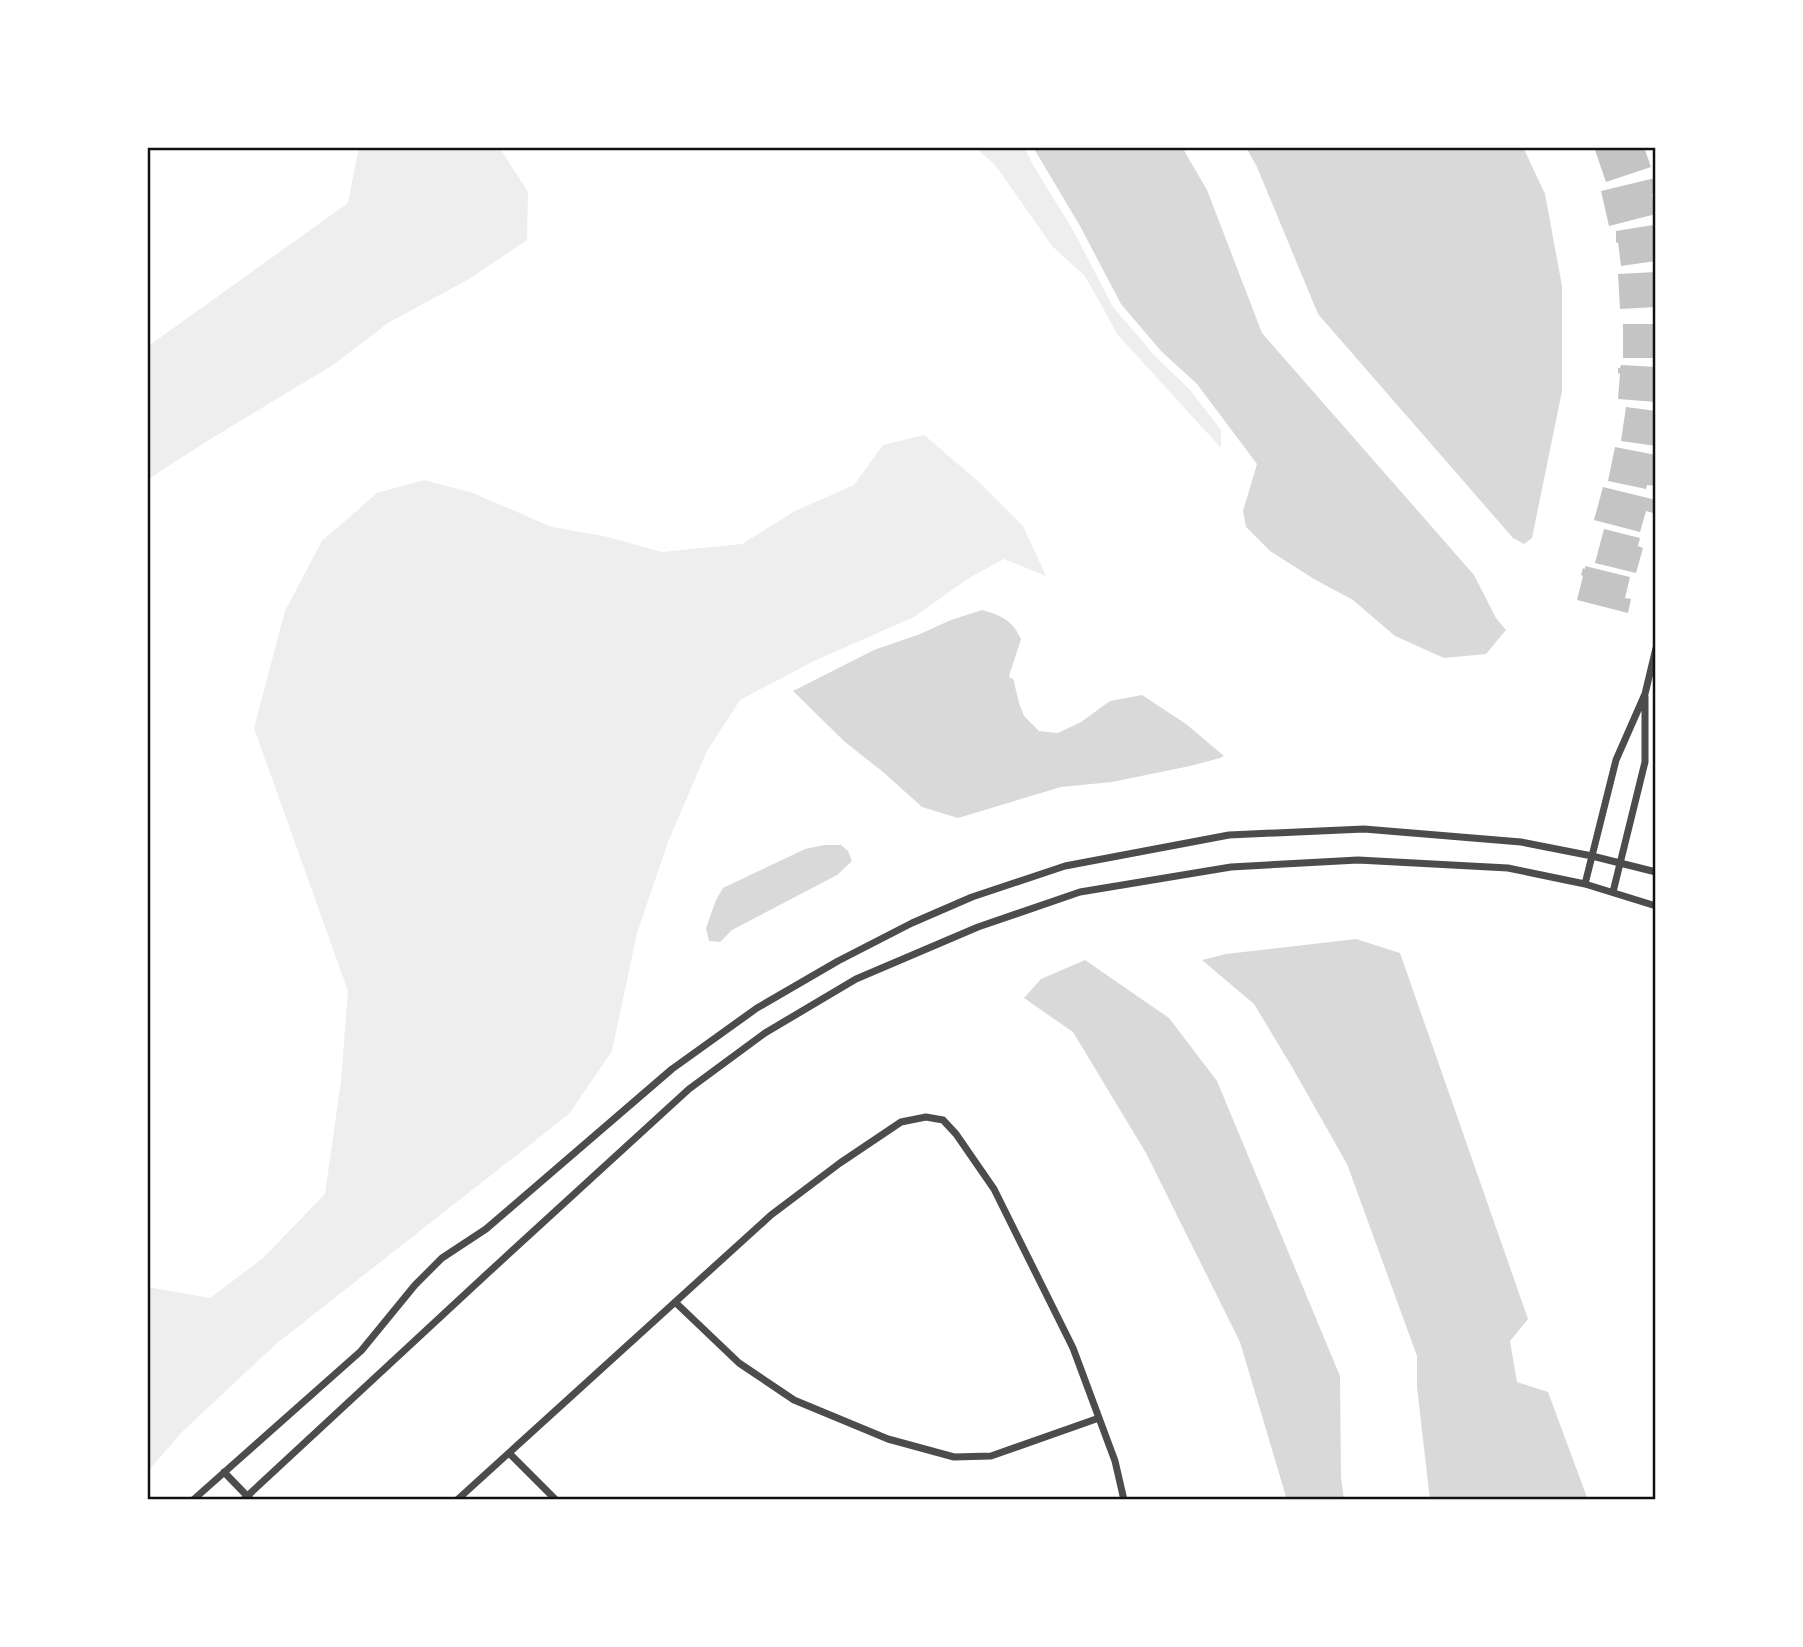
<svg xmlns="http://www.w3.org/2000/svg" width="1803" height="1647" font-family="Signika,sans-serif">
<style>
.green{fill:#eee}
.water{fill:#d9d9d9}
.building{fill:#c4c4c4}
.lines{fill:none;stroke-linecap:round;stroke-linejoin:round}
.minor{stroke:#4c4c4c;stroke-width:7}
.neatline{fill:none;stroke:#111;stroke-width:2.5}
</style>
<rect width="100%" height="100%" fill="#fff"/>
<path class="green" d="M359,147H499L528,192L527,240L469,279L388,323L333,365L204,443L147,480V347L348,203Z
M975,147H1024L1033,165L1073,230L1113,307L1155,356L1190,390L1221,430V448L1118,335L1085,276L1052,246L996,166Z
M924,435L978,481L1023,526L1046,576L1004,559L969,578L914,617L814,661L740,700L707,751L668,842L637,933L612,1051L569,1114L276,1344L184,1430L147,1472V1287L210,1298L262,1259L325,1194L341,1081L348,991L254,728L285,611L322,541L377,493L424,480L473,493L552,527L604,536L662,552L742,544L795,511L854,485L883,445Z"/>
<path class="water" d="M1033,147H1182L1207,190L1262,333L1474,575L1496,618L1506,630L1486,654L1444,658L1395,636L1353,600L1314,579L1270,551L1246,527L1243,511L1257,464L1197,384L1161,351L1121,304L1080,226Z
M1246,147H1523L1545,194L1562,286V391L1532,538L1524,544L1513,538L1318,314L1257,167Z
M982,610C1001,615 1012,620 1021,639L1009,676L1011,679L1013,678L1019,703L1024,716L1039,731L1058,733L1081,722L1110,701L1142,695L1186,724L1224,756L1220,758L1190,766L1112,782L1061,787L958,818L922,807L883,772L845,742L793,691L874,650L920,634L951,620Z
M824,845H841L848,851L852,861L837,875L732,930L720,942L709,941L706,928L716,900L723,888L805,849Z
M1356,939L1400,953L1528,1319L1510,1341L1517,1382L1548,1392L1588,1500H1430L1417,1387V1356L1347,1164L1292,1067L1254,1004L1202,960L1226,954Z
M1085,960L1169,1018L1217,1081L1340,1376L1341,1478L1344,1500H1287L1240,1342L1146,1153L1073,1032L1024,998L1041,979Z"/>
<path class="building" d="M1603,147H1644L1651,167L1606,182L1595,150Z
M1655,178L1656,193L1652,194L1656,214L1609,226L1601,191Z
M1653,225L1654,230H1656V261L1621,266L1618,242L1616,243V231Z
M1656,272V307L1620,309L1618,274Z
M1623,324H1656V358H1623Z
M1621,365L1656,367V402L1618,399L1620,374L1618,373V368H1620Z
M1626,407L1656,411V446L1621,441Z
M1615,447L1656,455V486L1647,485L1646,489L1608,481Z
M1603,487L1656,500L1653,513L1646,511L1640,532L1594,520Z
M1604,529L1640,538L1638,546L1643,548L1636,573L1595,563Z
M1585,566L1630,577L1625,598L1631,599L1628,613L1577,600L1583,576L1581,575L1583,568L1585,569Z"/>
<g class="lines">
<path class="minor" d="M1585,884L1616,760L1645,694L1656,648
M1613,892L1645,762V697
M675,1302L739,1363L794,1400L888,1439L954,1457L991,1456L1099,1418
M509,1453L556,1500
M224,1472L251,1500
M193,1500L361,1351L415,1285L442,1258L486,1229L672,1069L757,1008L838,961L912,923L972,897L1065,866L1229,835L1364,829L1521,842L1592,856L1656,872
M243,1500L489,1272L689,1089L765,1033L856,979L978,927L1080,892L1231,867L1358,860L1508,868L1585,884L1656,906
M457,1500L771,1215L840,1163L901,1122L926,1117L943,1120L956,1134L994,1189L1073,1348L1115,1461L1124,1500"/>
</g>
<rect width="1803" height="1647" fill="none" stroke="#ffffff" stroke-width="298"/>
<rect x="149" y="149" width="1505" height="1349" class="neatline"/>
</svg>
